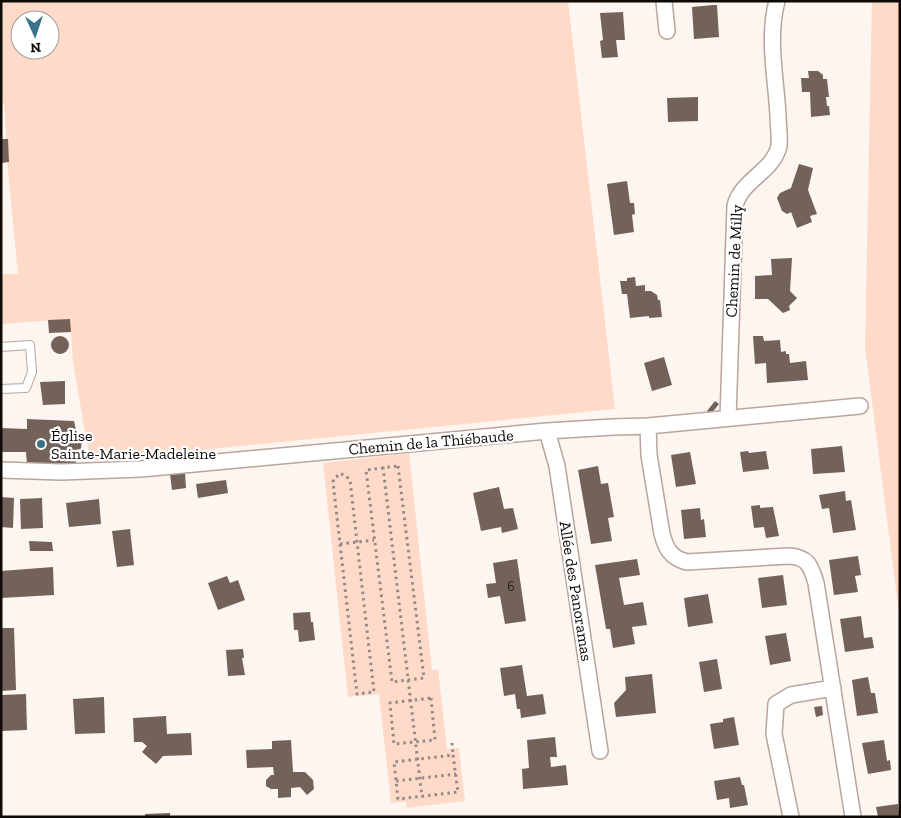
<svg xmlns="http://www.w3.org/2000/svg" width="901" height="818" font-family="'Zilla Slab',serif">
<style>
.green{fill:#ffdac8;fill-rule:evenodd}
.building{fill:#736259}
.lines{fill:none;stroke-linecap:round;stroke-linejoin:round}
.service-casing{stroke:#b8a59b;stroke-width:10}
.minor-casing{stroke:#b8a59b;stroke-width:18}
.path{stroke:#918a86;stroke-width:3;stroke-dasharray:2.5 4;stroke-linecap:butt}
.service{stroke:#fff;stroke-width:8}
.minor{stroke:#fff;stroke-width:15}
.poi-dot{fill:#38728b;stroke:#fff;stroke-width:2}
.labels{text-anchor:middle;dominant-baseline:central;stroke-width:4.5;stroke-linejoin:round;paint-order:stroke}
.number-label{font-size:14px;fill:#29201c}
.street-label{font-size:16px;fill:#100a07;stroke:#fff}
.poi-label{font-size:16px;fill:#100a07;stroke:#fff;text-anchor:start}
</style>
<rect width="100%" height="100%" fill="#fdf5f0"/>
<path class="green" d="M1,1H568L615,409L90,461L73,362L70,319L1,324V274H18L9,182L4,103H1ZM20,20H50V50H20Z
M872,1H900V621L865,347Z
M409,453L432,670L438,669L447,749L459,748L465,801L407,808L406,802L391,803L379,694L348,697L323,463Z"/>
<path class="building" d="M713,5H717L719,37L694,39L692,7Z
M623,12L625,40H616L618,57L602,58L600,41L603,40L600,13Z
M808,71H818L823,75V79H827L829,97H826L827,106H829L830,115L811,117L810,92H802L801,78H809Z
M698,97V121L668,122L667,98Z
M1,139H8L9,162L1,163Z
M799,164L813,168L808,190L817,214L810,216L812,222L797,228L791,212L787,214L782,211L777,198L780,193L791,188Z
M627,181L630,203H634L635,214L632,215L634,232L614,235L607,184Z
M792,258L790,291L797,298L789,306L790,310L783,313L768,299H755V276L772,275L771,259Z
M635,277L636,286L645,285V291H651L657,295L658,300H660L662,317L649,318V316L630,318L627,294H622L620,281H627V278Z
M70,319L71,332L49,333L48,320Z
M753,336H763L764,341L780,340L781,352L786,351V354H789L790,363L806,361L808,380L767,383L766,363L755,364Z
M51 345a9 9 0 1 1 18 0a9 9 0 1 1-18 0Z
M664,357L672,385L652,391L644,363Z
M65,381V404L43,405L40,382Z
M715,401L719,404L711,414L707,411Z
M27,419L74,421L76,430L82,439L81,449L75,450L76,463L27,464L26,452H1V428L27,429Z
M842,446L845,472L813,474L811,449Z
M748,451L749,453L766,451L769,469L743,472L740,452Z
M690,452L696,484L676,487L671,455Z
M598,466L601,484L608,483L614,517L608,518L612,541L591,544L578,470Z
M185,473L186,488L172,490L170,474Z
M226,480L228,493L198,498L196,484Z
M499,487L504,509L513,508L518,529L502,533L501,527L481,531L473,493Z
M845,491L846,501L851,500L856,530L833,533L829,508L822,509L819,495Z
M1,497L14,498L13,528L1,527Z
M42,498L43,528L21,529L20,499Z
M99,499L101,524L69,527L66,503Z
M760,505V508L773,507L779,536L766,538L764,527L754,528L751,506Z
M700,508L701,520L704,519L706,537L684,539L681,510Z
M130,529L134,565L117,567L112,531Z
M29,541L52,542L53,551H30Z
M858,556L861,575L855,576L858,592L834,595L829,560Z
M517,559L526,621L505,624L500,596L488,598L486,584L496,583L493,563Z
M637,559L640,575L619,578L624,605L643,602L647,625L632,627L635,644L613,648L610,629H606L595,565Z
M53,567L54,595L1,598V571Z
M783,575L787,605L762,608L758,578Z
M227,576L230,583L238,580L245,600L218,610L208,583Z
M708,594L713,623L688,627L684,598Z
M310,612L311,622H313L315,640L299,642L298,630H294L293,613Z
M861,616L864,638L872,637L874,648L845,652L840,619Z
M1,628H14L16,690L1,691Z
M786,633L791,661L770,665L765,636Z
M243,649L244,658H242L245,675L228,676L226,650Z
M717,659L722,689L704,692L699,662Z
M522,665L527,696L543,694L546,714L521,718L520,709H517L515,694L504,696L500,668Z
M652,674L656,713L616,717L614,703L626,690L625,677Z
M868,677L871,693H875L878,713L857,716L852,680Z
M26,694L27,730L1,731V695Z
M104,697L105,733L75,734L73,699Z
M822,706L823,715L816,717L814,707Z
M166,716L167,734L191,733L192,755L163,756L156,764L142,752L147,746L142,742H134L133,718Z
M734,717L739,745L714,749L710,724L723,722V719Z
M555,737L557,757H550L551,767L566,765L568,785L523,789L522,769L529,768L527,740Z
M291,740L293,772H305L313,780L314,789L307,795L300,787L291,788V797L278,798V789H271L266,786V780L271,775H274L273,767L247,768L246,750L272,749V741Z
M884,740L887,761L890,760L891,770L868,774L862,743Z
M740,777L742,785H744L748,805L730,808L729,798L717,800L714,781Z
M898,804L899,817H878L876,807Z
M170,813V817H145V814Z"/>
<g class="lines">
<defs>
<path id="service" d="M1,347L30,345L32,372L26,388L1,389"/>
<path id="minor" d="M664,1L667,31
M728,418L735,206C741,180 773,172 779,146C780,136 778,125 778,115C776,78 767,38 777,1
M648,426L649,455L662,534C666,549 671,558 687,562L789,556C808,557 811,566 816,583L853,817
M547,431L557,466L600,751
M1,470L61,472L141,469L547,431L613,427L648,426L860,406
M791,817L774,734L776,704L791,695L833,688"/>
</defs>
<use href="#service" class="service-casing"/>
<use href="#minor" class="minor-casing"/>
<path class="path" d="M398,466L424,678L392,682L366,470Z
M383,467L422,797
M341,474L345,475L350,480L374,692L357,694L333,482L334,478Z
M340,544L374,540
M431,698L435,740L394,744L390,703Z
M452,743L453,755
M453,755L458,792L398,799L394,762Z
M396,781L456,774"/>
<use href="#service" class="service"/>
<use href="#minor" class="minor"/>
</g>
<circle class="poi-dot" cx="41" cy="444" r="5"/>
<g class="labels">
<g class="number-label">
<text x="511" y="586">6</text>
</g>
<g class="street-label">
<text transform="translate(734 261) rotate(-87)">Chemin de Milly</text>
<text transform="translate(431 442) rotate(-5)">Chemin de la Thiébaude</text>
<text transform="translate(576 591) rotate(81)">Allée des Panoramas</text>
</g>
<g class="poi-label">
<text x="51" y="435">Église<tspan x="51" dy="18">Sainte-Marie-Madeleine</tspan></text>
</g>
</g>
<rect width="901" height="818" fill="none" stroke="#100a07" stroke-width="5"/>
<g transform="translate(35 35) rotate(177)"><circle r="24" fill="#ffffff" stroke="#9f9d9c"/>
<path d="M0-4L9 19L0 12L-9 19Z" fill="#38728b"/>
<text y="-8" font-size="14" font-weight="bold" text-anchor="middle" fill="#100a07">N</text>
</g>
</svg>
